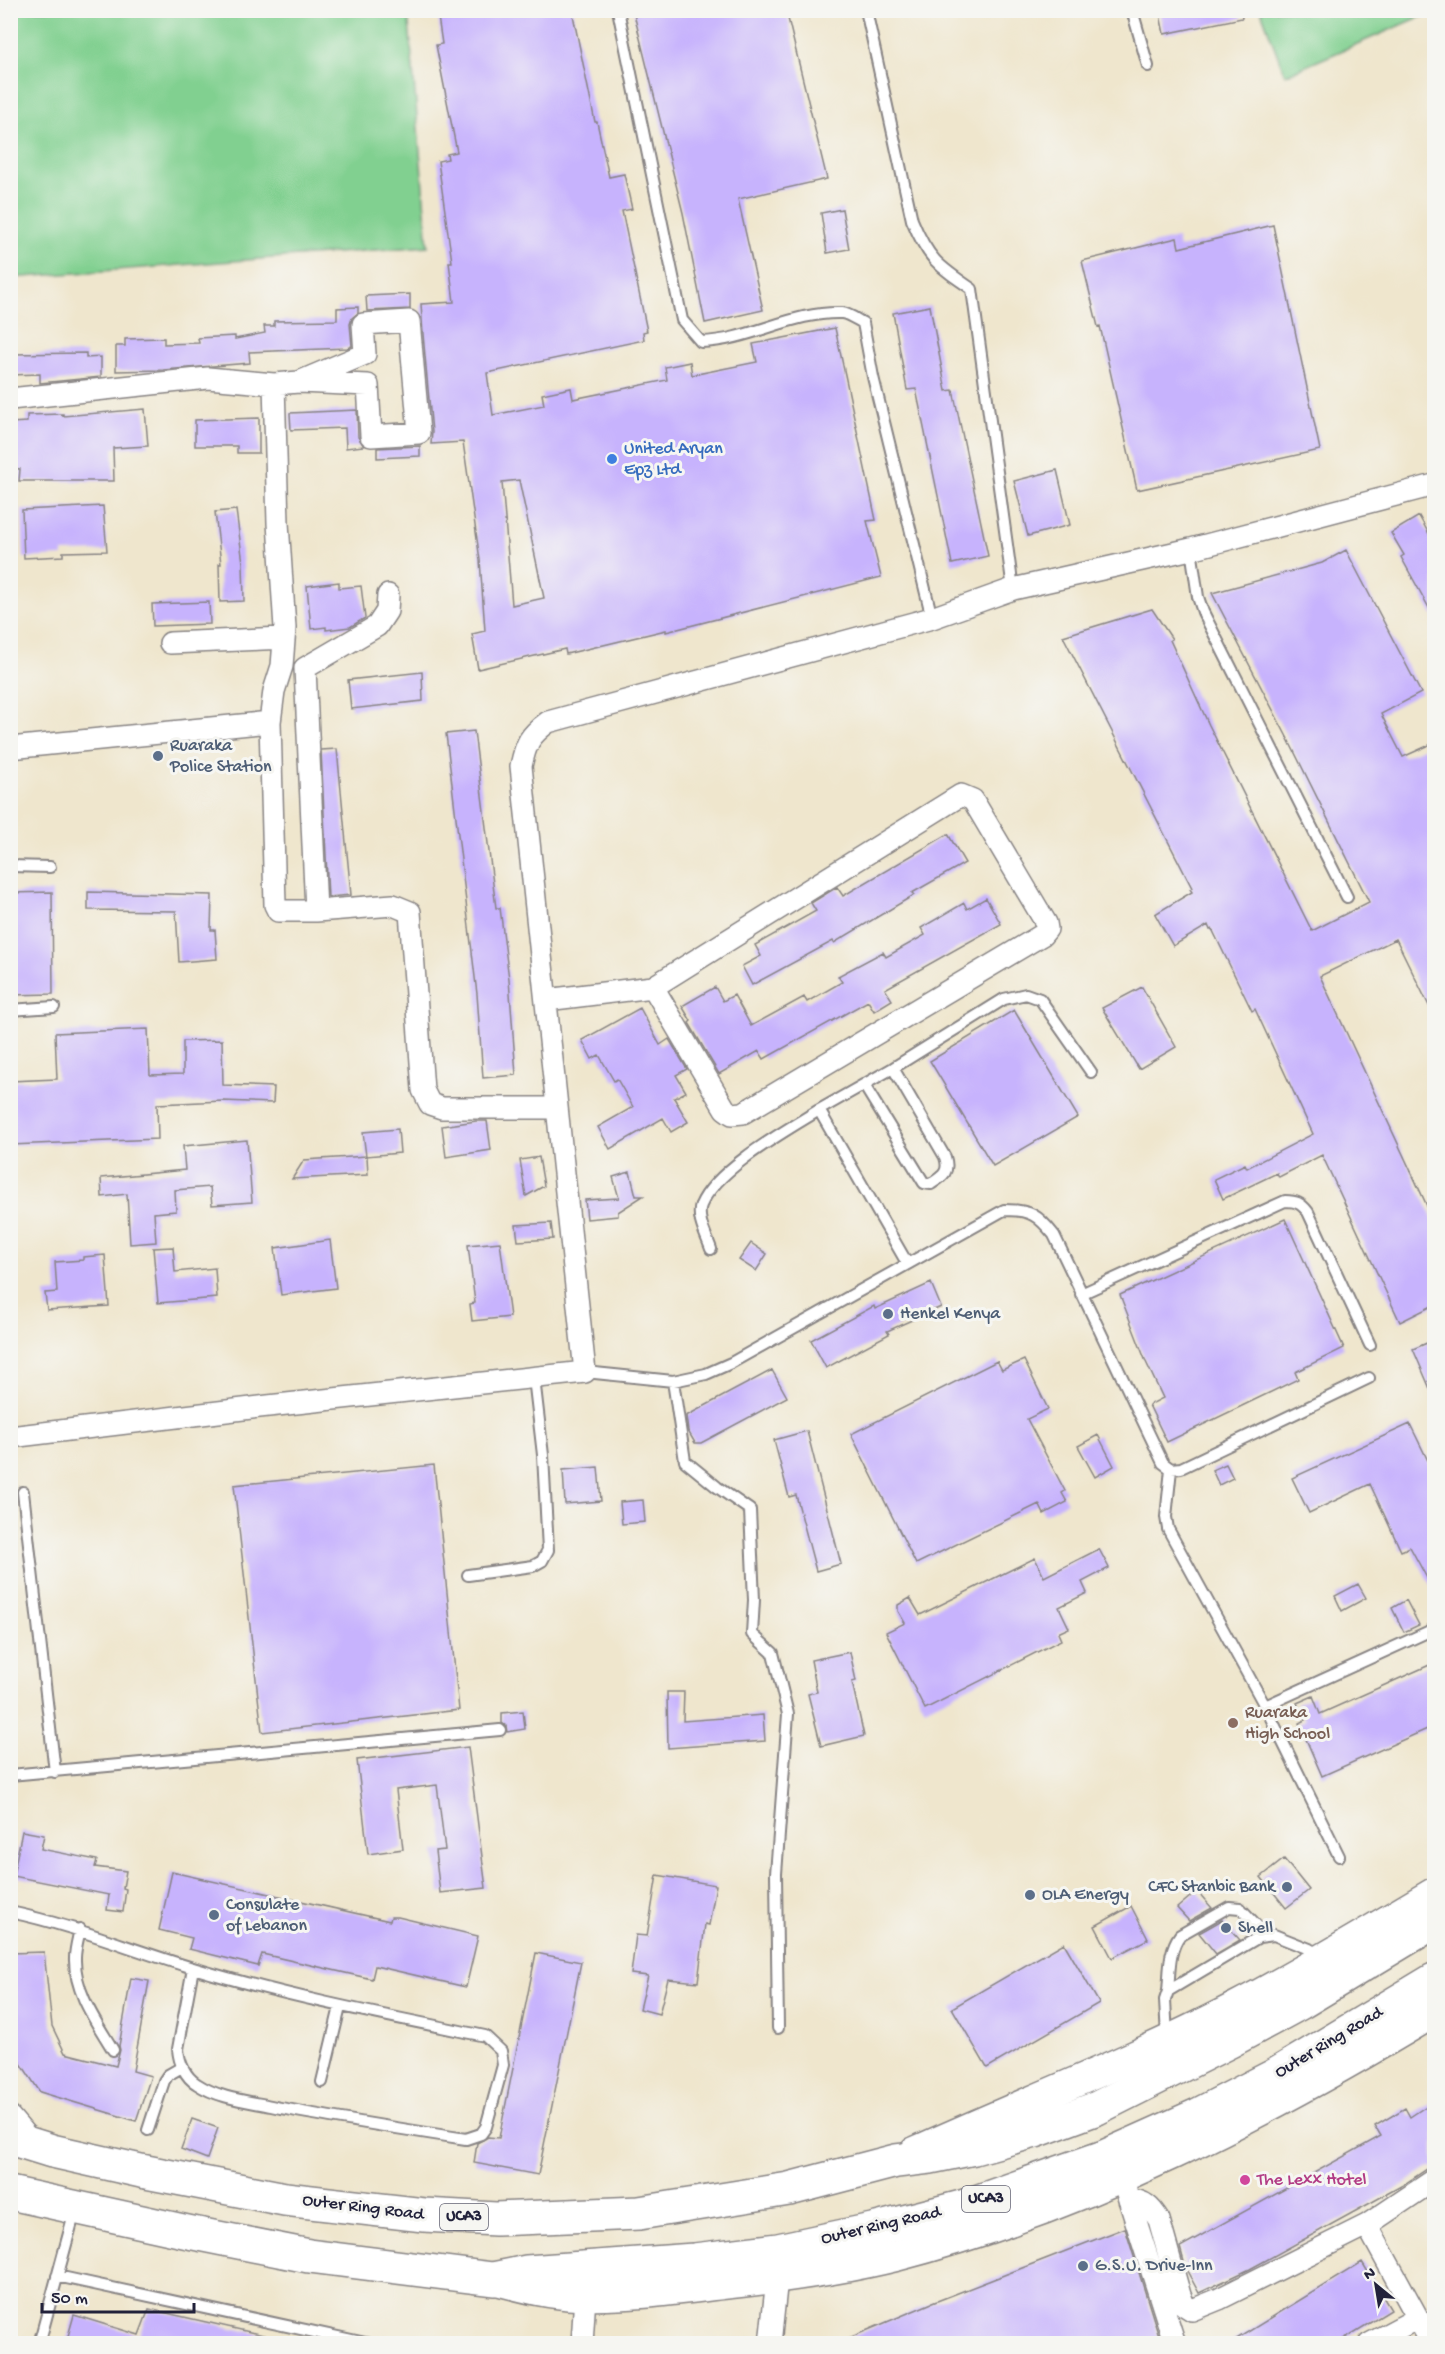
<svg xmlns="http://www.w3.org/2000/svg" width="1445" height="2354" font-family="'Gochi Hand',sans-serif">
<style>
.green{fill:#81d090;stroke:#527966;stroke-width:1.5}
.building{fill:#c7b3fd;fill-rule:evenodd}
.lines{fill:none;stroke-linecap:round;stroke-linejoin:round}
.lane-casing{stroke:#888484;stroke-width:14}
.street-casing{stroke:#888484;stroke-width:24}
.secondary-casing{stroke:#888484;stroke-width:33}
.primary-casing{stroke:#888484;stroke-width:36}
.lane{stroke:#fff;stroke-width:10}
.street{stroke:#fff;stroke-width:21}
.secondary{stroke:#fff;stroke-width:30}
.primary{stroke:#fff;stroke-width:33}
.shop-dot{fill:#3f7fe0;stroke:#f6f6f2;stroke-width:2}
.service-dot{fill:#5c6f8a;stroke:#f6f6f2;stroke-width:2}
.education-dot{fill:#8d6e63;stroke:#f6f6f2;stroke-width:2}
.hotel-dot{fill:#d1479c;stroke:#f6f6f2;stroke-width:2}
.labels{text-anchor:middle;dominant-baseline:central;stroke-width:6;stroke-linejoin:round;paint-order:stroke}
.shield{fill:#f6f6f2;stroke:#626272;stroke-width:1.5}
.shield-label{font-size:16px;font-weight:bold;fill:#22223b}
.shop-label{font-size:18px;fill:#366cbe;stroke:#f6f6f2;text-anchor:start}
.service-label{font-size:18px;fill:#4e5e75;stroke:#f6f6f2;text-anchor:start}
.education-label{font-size:18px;fill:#785e54;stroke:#f6f6f2;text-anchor:start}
.street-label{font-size:18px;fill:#22223b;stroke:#f6f6f2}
.hotel-label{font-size:18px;fill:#b23c85;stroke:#f6f6f2;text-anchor:start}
</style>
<rect width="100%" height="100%" fill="#f6f6f2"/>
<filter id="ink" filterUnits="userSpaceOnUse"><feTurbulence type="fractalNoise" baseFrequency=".0167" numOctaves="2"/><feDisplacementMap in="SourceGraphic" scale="12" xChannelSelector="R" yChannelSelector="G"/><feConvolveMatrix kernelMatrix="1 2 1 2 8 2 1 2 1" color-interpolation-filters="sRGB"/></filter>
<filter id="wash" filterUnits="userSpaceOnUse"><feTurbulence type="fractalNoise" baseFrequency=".008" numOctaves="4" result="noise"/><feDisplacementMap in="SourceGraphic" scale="24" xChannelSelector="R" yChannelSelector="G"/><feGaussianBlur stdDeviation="1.35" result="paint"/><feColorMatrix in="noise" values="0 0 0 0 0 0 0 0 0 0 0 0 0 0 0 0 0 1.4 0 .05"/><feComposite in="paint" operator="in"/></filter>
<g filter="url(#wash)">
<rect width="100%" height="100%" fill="#efe6cd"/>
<path class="green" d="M11,10L408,11L428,246L11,278Z
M1261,11V10L1434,11L1285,75Z"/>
<g id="blocks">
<path class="building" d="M437,10H572L595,122H597L609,177L624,174L632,209L622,211L647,331L643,332L644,340L487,373L493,415L544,405L542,394L571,388L573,399L667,380L665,367L690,362L692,375L757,362L753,344L835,328L876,520L867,521L881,577L666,632V630L566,654L565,649L478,669L472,634L485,631L480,560L463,442L431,444L432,432L423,334L421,304L454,302L449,262H452L438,161L448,159L447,154L457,152L436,45L442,44ZM519,480L544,598L512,605L502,482Z
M633,10H786L827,179L738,199L763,310L705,323L683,213Z
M1159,10H1241L1242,18L1164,34Z
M842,209L849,249L827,253L821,213Z
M1273,225L1320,450L1137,490L1100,326L1098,327L1082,261L1177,238L1179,248Z
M410,294V309L367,311L366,296Z
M930,306L946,391L953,390L988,556L952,564L916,389L907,390L893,313Z
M358,307V313L352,318L350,324L352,346L347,348L249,352L250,363L163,370L116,371V346H125V339L164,338V344L199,343L198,338L235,336V339L265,333L264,326H274V321L337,320V308Z
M86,353V358L101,357V377L40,383V374L10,375V354Z
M145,409L148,446L113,448L114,481H19L20,469L10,468V423L27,422V415L63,414V416Z
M357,410L358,437L364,446L346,448L345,428L291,430L290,413Z
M259,418V453H237V446H195V420Z
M420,446V456L377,458V448Z
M1057,470L1070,525L1028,536L1014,481Z
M103,506L107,551L63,552V556L24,558L22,510Z
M236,510L243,563L244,601L220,602L219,564H221L215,512Z
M1419,516L1434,543V617L1401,557L1404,555L1391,533Z
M1346,550L1421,693L1381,714L1403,757L1434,743V1016L1396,939L1320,976L1434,1221V1305L1400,1322L1322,1155L1279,1177L1277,1173L1223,1199L1214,1179L1245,1164L1247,1168L1313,1134L1255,1009L1252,1011L1212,929L1210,930L1208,925L1173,946L1155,914L1192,892L1190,889L1192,888L1063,636L1152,609L1172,639L1170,640L1209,725L1312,931L1369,902L1287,737L1212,593L1322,563Z
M339,582V588L361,586L365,618L350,627L326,630V627L311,629L307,586Z
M209,602L210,624L153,626L152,604Z
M422,672L423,701L351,709L348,680Z
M474,731L496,908H500L509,979L516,1075L483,1078L477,994L446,734Z
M337,749L351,895L328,897L321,750Z
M948,834L965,863L912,893L914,895L834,943L833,941L752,985L742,966L761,956L755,945L816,911L811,903L837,887L843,896Z
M52,892L53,994L10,995V893Z
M88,892L212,895L211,930H215L217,959L179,962L176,911L88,910Z
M986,898L1001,924L885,989L892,1000L874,1011L868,1001L764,1059L759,1051L719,1074L689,1023L691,1021L682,1006L715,987L723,1001L734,995L751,1026L804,997L807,1002L842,982L838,976L883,952L886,957L925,935L921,928L964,903L967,909Z
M1142,987L1176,1047L1139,1069L1102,1008Z
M640,1008L660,1045L669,1039L687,1069L676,1075L686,1092L674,1098L688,1122L671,1132L663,1118L610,1149L598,1127L633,1107L617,1079L614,1081L599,1055L592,1059L582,1040Z
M1014,1010L1078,1117L993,1166L930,1061Z
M148,1029L150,1075L183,1074V1041L222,1040L223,1085L274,1087L273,1103L223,1101L157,1104L158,1139L10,1145V1081L57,1079L55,1033Z
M476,1121H487L491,1150L446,1157L442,1126Z
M398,1129L400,1153L366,1156L363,1132Z
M247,1140L252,1202L212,1205L210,1187L175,1190L176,1211L154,1213L156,1242L130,1244L127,1194L102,1197L101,1178L185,1170L183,1146Z
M367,1156L368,1175L292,1179L304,1160Z
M539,1157L544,1186L526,1196L520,1160Z
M630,1172L636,1196H643L618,1212V1216L587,1219L585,1200L619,1198L613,1177Z
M1285,1219L1344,1348L1295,1372L1298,1379L1167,1442L1149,1405L1163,1398L1146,1362L1120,1295Z
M551,1223L553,1239L518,1241L516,1225Z
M330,1240L336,1288L281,1295L275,1248Z
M500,1242L510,1317L472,1321L470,1304L475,1303L468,1245Z
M751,1243L767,1254L756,1271L739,1260Z
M173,1247L175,1272L215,1268L217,1298L158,1303L153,1248Z
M105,1255L109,1306L47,1310L45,1293L57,1292L55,1262L83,1260V1257Z
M931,1283L941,1307L887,1331L889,1334L826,1368L811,1340L874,1306L875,1309Z
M1434,1340V1398L1413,1349Z
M1024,1360L1048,1409L1027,1419L1065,1491L1062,1493L1067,1502L1044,1514L1039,1504L916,1564L851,1434L997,1361L1002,1370Z
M772,1370L787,1397L701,1443H695L688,1431L686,1416Z
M1410,1424L1434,1473V1591L1410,1547L1401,1551L1370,1484L1309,1513L1292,1478Z
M807,1431L841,1564L816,1571L796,1495L789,1497L774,1440Z
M1098,1435L1114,1466L1095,1477L1078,1446Z
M1226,1464L1233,1478L1219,1485L1212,1470Z
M434,1465L459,1710L262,1732L234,1485Z
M598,1467L601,1501L565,1504L563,1470Z
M643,1500L645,1522L622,1524L620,1502Z
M1099,1549L1109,1568L1082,1582L1087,1593L1059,1607L1069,1628L1058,1633L1061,1640L925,1709L886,1632L905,1623L898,1611V1605L910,1598L920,1615L1035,1558L1044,1577Z
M1358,1584L1366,1598L1342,1611L1335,1596Z
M1406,1600L1419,1625L1404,1632L1392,1608Z
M850,1652L856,1681L852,1682L864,1736L821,1746L808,1694L817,1692L811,1660Z
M1434,1663V1726L1322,1776L1299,1723L1305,1720L1297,1703L1313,1696L1320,1714Z
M667,1692H684L683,1721L763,1715L765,1741L668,1748Z
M523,1711L525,1729L507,1732L506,1726L502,1723V1713Z
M468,1747L486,1888L440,1893L435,1851L445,1850L437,1785L396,1790L403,1849L368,1854L357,1760Z
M22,1831L44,1835L41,1849L97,1860L95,1867L126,1871L123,1888L126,1889L123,1912L107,1910L109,1895L13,1876Z
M1284,1859L1309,1890L1286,1908L1261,1877Z
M172,1872L390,1921L391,1917H398L478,1936L466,1987L375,1966L372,1979L262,1954L258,1966L189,1949L192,1938L159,1930Z
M657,1875L716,1885L709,1925L705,1924L698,1982L668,1979L659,2014L640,2009L648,1976L631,1974L636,1935L647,1936Z
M1197,1891L1212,1908L1189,1921L1177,1908Z
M1131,1906L1148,1939L1112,1958L1095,1926Z
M1222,1920L1240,1940L1216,1954L1199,1933Z
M1064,1943L1099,2003L987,2068L952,2008Z
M44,1952L52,2026L65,2053L116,2066L120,2050L119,2046L131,1978L149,1981L133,2071L151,2076L136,2121L40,2092L10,2047V1953Z
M536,1953L581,1962L538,2175L474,2163L477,2143L488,2137L499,2138Z
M1434,2101V2167L1427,2169L1403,2185L1250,2269L1199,2293L1186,2269L1180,2247L1381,2136L1375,2126L1405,2108L1410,2117Z
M192,2119L218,2128L207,2159L181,2149Z
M1125,2228L1161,2343H837L932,2303Z
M1362,2262L1391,2310L1337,2343H1230Z
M149,2309L272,2337L271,2343H66L74,2315L139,2335Z"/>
</g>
</g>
<g filter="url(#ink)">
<use href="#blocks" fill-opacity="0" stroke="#888484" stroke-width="1.5"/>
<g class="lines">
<defs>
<path id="lane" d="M618,10L682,320L701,342C749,341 793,311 842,313C849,314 857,320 863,323L873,377L932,618
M866,10L912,220C928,259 938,266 972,289L1013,589
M1132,10L1148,66
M1191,549L1198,597L1203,612L1347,897
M10,866L50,867
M10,1010L54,1007
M864,1085L924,1183L931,1184C943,1176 950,1172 945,1157L893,1068
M711,1249C707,1237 696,1218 701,1205C716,1169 787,1130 819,1110
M907,1263L819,1110L893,1068L1004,999L1026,994L1040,999L1091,1072
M1081,1294L1285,1201C1296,1201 1301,1203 1308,1212L1370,1345
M585,1372L673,1381L706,1374L731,1363L1004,1210C1031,1210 1038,1215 1054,1235L1163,1463L1171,1469L1166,1517L1168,1529L1265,1706L1339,1856
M673,1381L685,1461L717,1487L750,1510L754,1600L752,1634L773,1653L788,1714L776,1874L778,2028
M1171,1469L1181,1468L1369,1378
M23,1492L55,1772
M468,1575L533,1566L542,1561L548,1550L543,1455L534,1378
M1265,1706L1434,1629
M10,1775L500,1730
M10,1912C73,1925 132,1950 193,1968C289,1997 387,2016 485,2036L501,2051L503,2065L486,2127L481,2134L466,2139C401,2129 336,2119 271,2106C247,2101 218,2098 197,2084C185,2077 179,2062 178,2049L193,1968
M80,1929C78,1939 75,1949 75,1958C74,1992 97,2023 113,2050
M1168,1991C1170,1972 1168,1951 1180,1935L1229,1907L1240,1908L1266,1935
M1167,2037L1165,2000L1168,1991L1259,1937L1274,1935L1322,1954
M322,2082L340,2007
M148,2130L164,2081L168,2075L182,2067
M57,2276L370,2344
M39,2344L75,2211"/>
<path id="street" d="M274,384L299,382L365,354L363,324L409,321L419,433L371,436L368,385L299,382
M10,399L208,378L274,384L278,523L285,628L282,666L274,691L270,722L275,905L278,911H316
M388,595L387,611L377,626L305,668L316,911L393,905L410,912L423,1090L430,1104L442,1108H557
M170,643L284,638
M10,748L270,722
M546,1000L653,987L961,795L973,800L1046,923L1047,929L1042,935L743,1113L732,1114L725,1109L653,987
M10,1437L268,1406L585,1372L521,766C526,743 529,736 548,722L932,618L1013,589L1191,549L1434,485
M10,2117L33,2144
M1126,2190L1175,2344
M1129,2200C1144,2200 1151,2207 1159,2220L1180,2295L1184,2305L1192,2310L1219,2299L1367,2225L1434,2180
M1367,2225L1432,2344
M582,2344L585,2295
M770,2344L777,2278
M1369,2344L1418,2318"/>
<path id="secondary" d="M915,2152C1021,2104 1130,2062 1234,2008C1302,1973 1368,1932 1434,1893
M493,2279C520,2286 548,2294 577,2295C625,2297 675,2290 722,2284C780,2278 839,2270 896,2256C1088,2206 1265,2114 1434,2012"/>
<path id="primary" d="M10,2138L52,2151L141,2171L285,2199L424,2215L496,2219L639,2213L789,2189L896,2161L930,2157L974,2148L1035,2131L1097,2108L1230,2041L1300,2003L1434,1922
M10,2193L188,2232L309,2256L493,2279L527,2272L694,2260L778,2250L877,2229L962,2207L1104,2157L1198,2115L1274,2076L1434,1980"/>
</defs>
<use href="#lane" class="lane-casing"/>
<use href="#street" class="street-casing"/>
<use href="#secondary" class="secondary-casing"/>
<use href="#primary" class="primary-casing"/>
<use href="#lane" class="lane"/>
<use href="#street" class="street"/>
<use href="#secondary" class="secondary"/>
<use href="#primary" class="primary"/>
</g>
</g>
<circle class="shop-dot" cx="612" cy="459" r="6"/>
<g class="service-dot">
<circle cx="158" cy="756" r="6"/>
<circle cx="888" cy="1314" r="6"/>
<circle cx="1287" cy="1887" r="6"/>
<circle cx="1030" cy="1895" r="6"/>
<circle cx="214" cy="1915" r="6"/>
<circle cx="1226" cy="1928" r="6"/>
<circle cx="1083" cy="2266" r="6"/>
</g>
<circle class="education-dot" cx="1233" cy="1723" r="6"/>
<circle class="hotel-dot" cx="1245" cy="2180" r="6"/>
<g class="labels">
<g class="shield">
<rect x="962" y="2186" width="48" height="26" rx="4.5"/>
<rect x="440" y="2204" width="48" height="26" rx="4.5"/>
</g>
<g class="shield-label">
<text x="986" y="2199">UCA3</text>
<text x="464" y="2217">UCA3</text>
</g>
<g class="shop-label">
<text x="624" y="449">United Aryan<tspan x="624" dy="21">Epz Ltd</tspan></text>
</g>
<g class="service-label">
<text x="170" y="746">Ruaraka<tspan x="170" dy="21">Police Station</tspan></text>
<text x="900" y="1314">Henkel Kenya</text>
<text x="1275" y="1887" text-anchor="end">CFC Stanbic Bank</text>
<text x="1042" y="1895">OLA Energy</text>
<text x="226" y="1905">Consulate<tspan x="226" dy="21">of Lebanon</tspan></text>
<text x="1238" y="1928">Shell</text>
<text x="1095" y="2266">G.S.U. Drive-Inn</text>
</g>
<g class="education-label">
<text x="1245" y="1713">Ruaraka<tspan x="1245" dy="21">High School</tspan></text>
</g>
<g class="street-label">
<text transform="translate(1329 2043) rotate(-31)">Outer Ring Road</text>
<text transform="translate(363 2208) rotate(7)">Outer Ring Road</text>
<text transform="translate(881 2226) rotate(-13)">Outer Ring Road</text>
</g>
<g class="hotel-label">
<text x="1257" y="2180">The Lexx Hotel</text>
</g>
</g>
<rect width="1445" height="2354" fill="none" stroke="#f6f6f2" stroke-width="36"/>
<g transform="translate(1376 2285) rotate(330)" stroke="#f6f6f2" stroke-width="4.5" paint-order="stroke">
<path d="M0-4.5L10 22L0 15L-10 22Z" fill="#22223b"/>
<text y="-9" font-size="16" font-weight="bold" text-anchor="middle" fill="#22223b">N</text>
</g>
<path d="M42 2303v9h152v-9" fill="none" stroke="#22223b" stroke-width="3"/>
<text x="51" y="2303" font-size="18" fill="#22223b" stroke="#f6f6f2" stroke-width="4.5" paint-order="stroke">50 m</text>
</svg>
